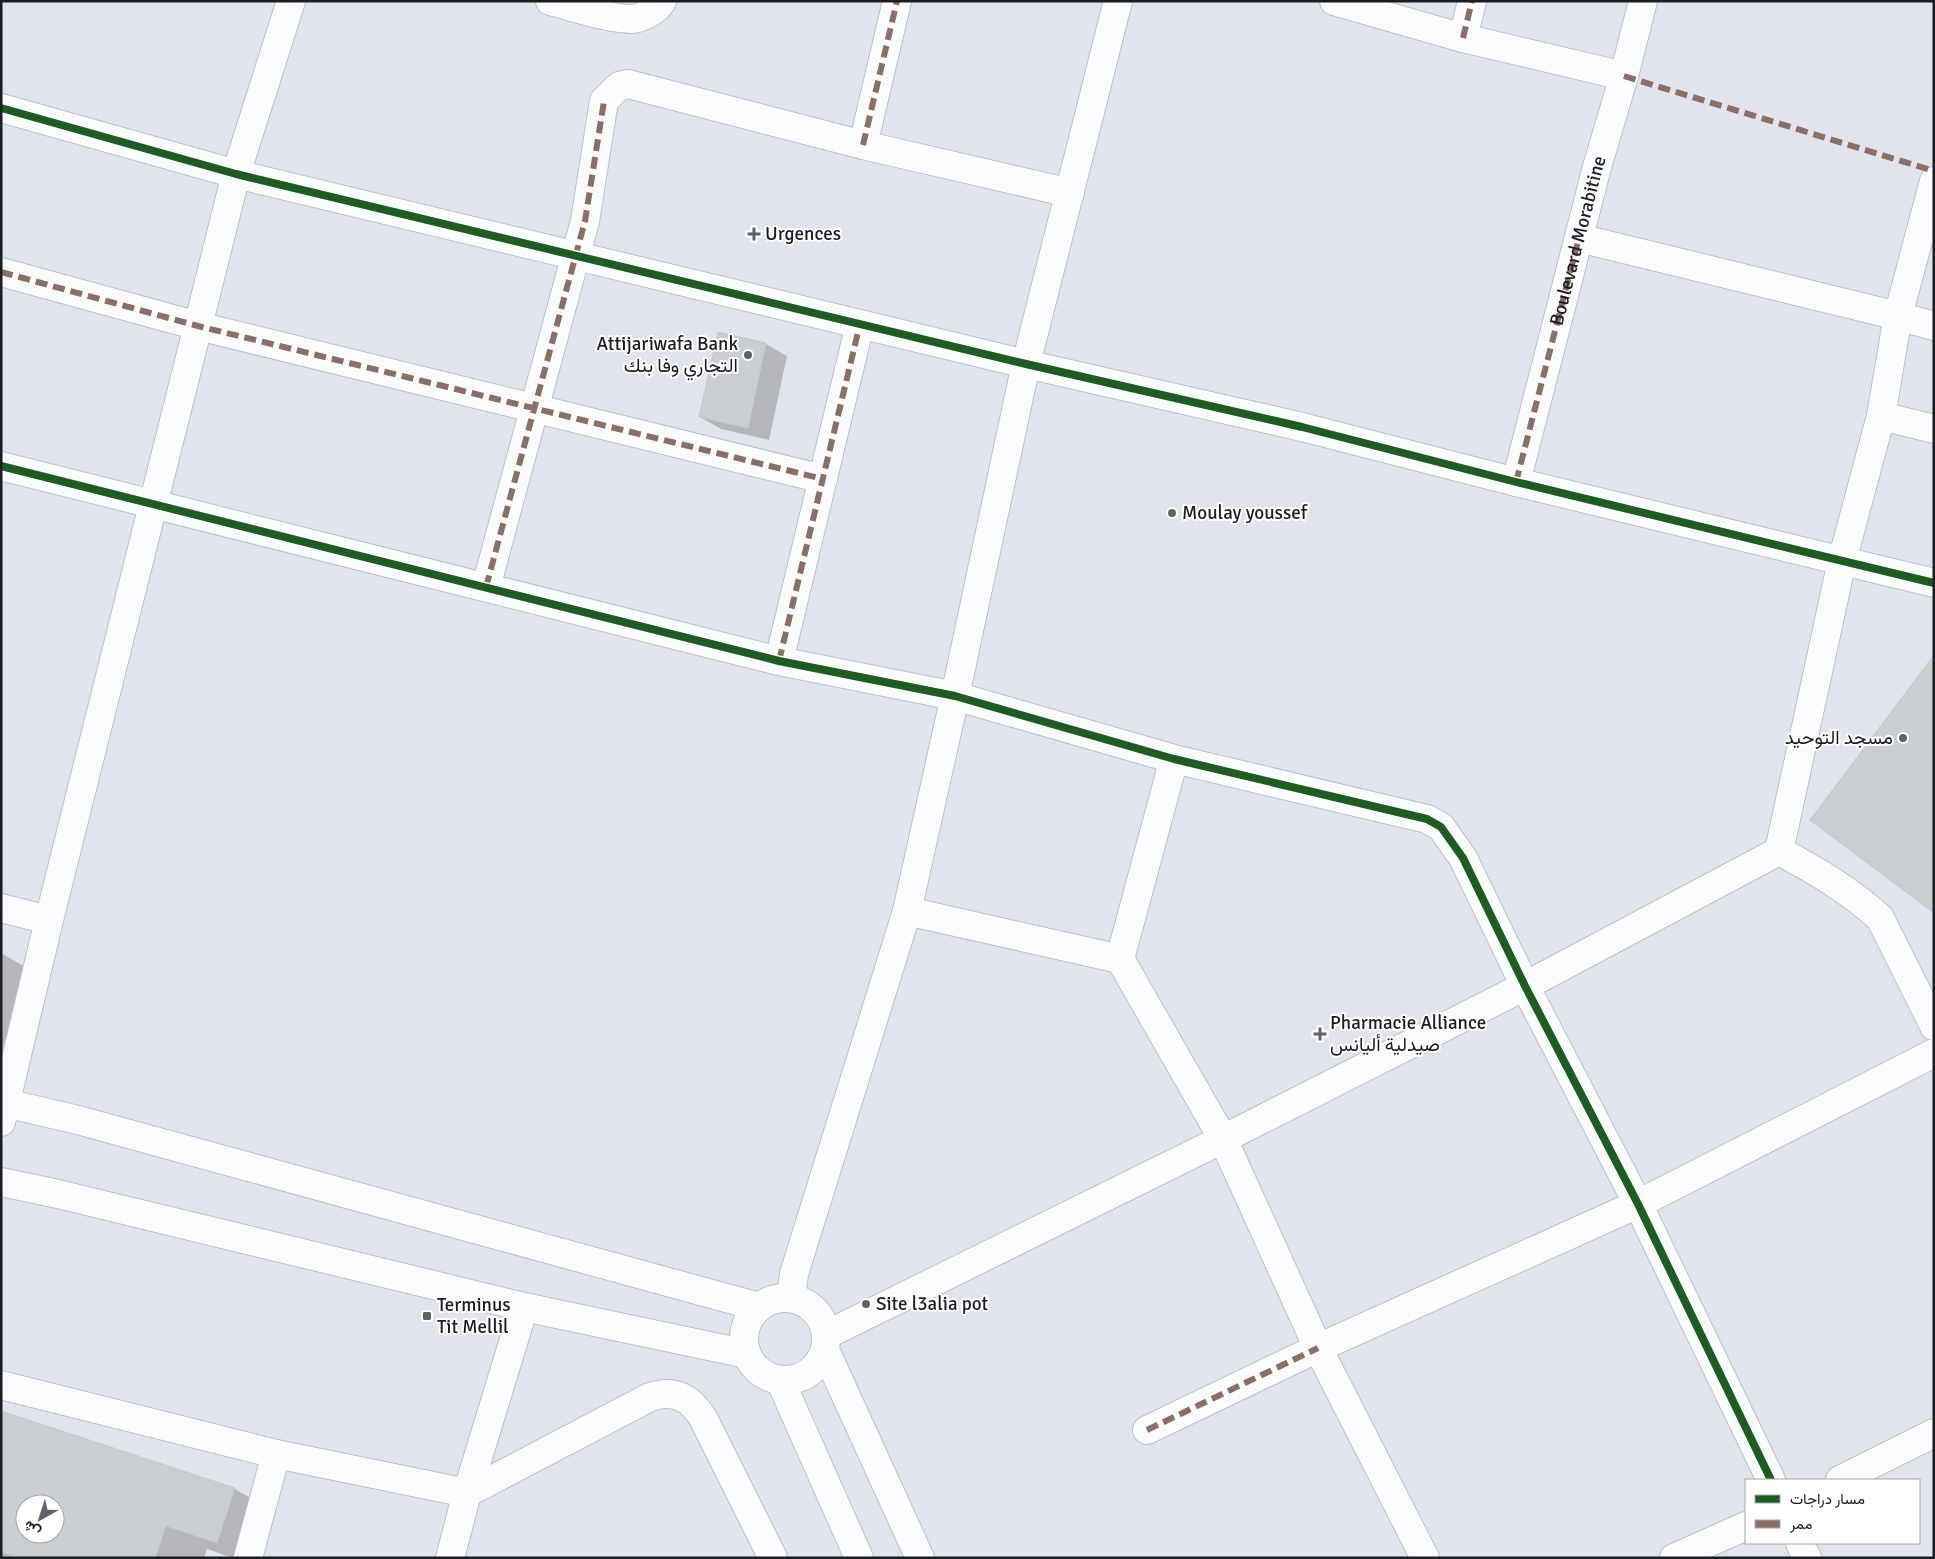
<svg xmlns="http://www.w3.org/2000/svg" width="1935" height="1559" font-family="Signika,Vazirmatn,sans-serif">
<style>
.shadow{fill:#0003;fill-rule:evenodd}
.building{fill:#caced3;stroke:#c4c8ce;fill-rule:evenodd}
.lines{fill:none;stroke-linecap:round;stroke-linejoin:round}
.street-casing{stroke:#bdc0c6;stroke-width:30}
.street{stroke:#fafbfc;stroke-width:28}
.quiet{stroke:#8d6e63;stroke-width:6;stroke-dasharray:12 6;stroke-linecap:butt}
.cycleway-casing{stroke:#fff;stroke-width:11}
.cycleway{stroke:#1b5e20;stroke-width:8}
.poi-dot{fill:#606369;stroke:#fff;stroke-width:2}
.labels{text-anchor:middle;dominant-baseline:central;stroke-width:4;stroke-linejoin:round;paint-order:stroke}
.poi-label{font-size:19px;fill:#1b1d22;stroke:#fff;text-anchor:start}
.street-label{font-size:19px;fill:#1b1d22;stroke:#fff}
</style>
<rect width="100%" height="100%" fill="#e1e4ec"/>
<path class="shadow" d="M766,344L787,356L769,440L721,429L700,417Z
M1,953L27,968L1,1053Z
M1,1412L235,1489L276,1513L261,1558H234L207,1549L204,1558H1ZM25,1504H55V1534H25Z"/>
<path class="building" d="M718,332L766,343L748,428L699,417Z
M1934,655V913L1810,820Z
M1,1411L235,1488L217,1543L166,1526L155,1558H20L1,1552ZM25,1504H55V1534H25Z"/>
<g class="lines">
<defs>
<g id="street">
<path d="M550,1C574,7 608,19 632,19C643,18 656,11 662,1"/>
<path d="M1334,1L1463,38L1624,76"/>
<path d="M1463,38L1472,1"/>
<path d="M1,108L236,174L1026,364L1302,427L1516,482L1934,583"/>
<path d="M863,145L897,1"/>
<path d="M1579,238L1898,316L1934,326"/>
<path d="M1,272L198,326L823,479"/>
<path d="M1881,416L1934,429"/>
<path d="M1,466L779,661L955,696L1174,759L1427,819L1441,827L1463,858L1525,986L1638,1204L1771,1480"/>
<path id="s1" d="M1516,482L1597,167L1624,76L1643,1"/>
<path d="M486,587L585,221L604,101L619,86L628,84L863,145L1070,193"/>
<path d="M779,661L860,324"/>
<path d="M1174,759L1120,959L1223,1139L1318,1348L1425,1558"/>
<path d="M1779,851C1815,870 1849,890 1880,918L1934,1026"/>
<path d="M1,908L49,920"/>
<path d="M907,911L1120,959"/>
<path d="M1,1102L78,1120L759,1307"/>
<path d="M1,1122L49,920L236,174L291,1"/>
<path d="M1,1182L58,1194L524,1307L747,1354"/>
<circle cx="785" cy="1339" r="41"/>
<path d="M791,1298L794,1274L907,911L955,696L1026,364L1118,1"/>
<path d="M826,1335L1223,1139L1525,986L1779,851L1842,561L1881,416L1898,316L1934,181"/>
<path d="M825,1350L920,1558"/>
<path d="M780,1380L859,1558"/>
<path d="M1,1385L276,1454L467,1493L650,1397C674,1389 690,1397 703,1418L773,1558"/>
<path d="M1147,1430L1318,1348L1638,1204L1934,1053"/>
<path d="M1840,1480L1934,1433"/>
<path d="M1800,1543L1807,1558"/>
<path d="M248,1558L276,1454"/>
<path d="M450,1558L467,1493L524,1307"/>
<path d="M1674,1558L1746,1526"/>
</g>
</defs>
<use href="#street" class="street-casing"/>
<use href="#street" class="street"/>
<path class="quiet" d="M1463,38L1472,1
M1624,76L1934,171
M863,145L897,1
M1,272L198,326L823,479
M1516,482L1579,238
M486,587L585,221L604,101
M779,661L860,324
M1147,1430L1318,1348"/>
<defs>
<path id="cycleway" d="M1,108L236,174L1026,364L1302,427L1516,482L1934,583
M1,466L779,661L955,696L1174,759L1427,819L1441,827L1463,858L1525,986L1638,1204L1771,1480"/>
</defs>
<use href="#cycleway" class="cycleway-casing"/>
<use href="#cycleway" class="cycleway"/>
</g>
<g class="poi-dot">
<path d="M751.5 226.5h5v5h5v5h-5v5h-5v-5h-5v-5h5z"/>
<circle cx="748" cy="355" r="5"/>
<circle cx="1172" cy="513" r="5"/>
<circle cx="1903" cy="738" r="5"/>
<path d="M1317.5 1026.5h5v5h5v5h-5v5h-5v-5h-5v-5h5z"/>
<circle cx="866" cy="1304" r="5"/>
<rect x="422" y="1311" width="10" height="10" rx="2.5"/>
</g>
<g class="labels">
<g class="poi-label">
<text x="765" y="234">Urgences</text>
<text x="738" y="344" text-anchor="end">Attijariwafa Bank<tspan x="738" dy="22">التجاري وفا بنك</tspan></text>
<text x="1182" y="513">Moulay youssef</text>
<text x="1893" y="738" text-anchor="end">مسجد التوحيد</text>
<text x="1330" y="1023">Pharmacie Alliance<tspan x="1330" dy="22">صيدلية أليانس</tspan></text>
<text x="876" y="1304">Site l3alia pot</text>
<text x="437" y="1305">Terminus<tspan x="437" dy="22">Tit Mellil</tspan></text>
</g>
<g class="street-label">
<text stroke="none"><textPath href="#s1" startOffset="249">Boulevard Morabitine</textPath></text>
</g>
</g>
<rect width="1935" height="1559" fill="none" stroke="#1b1d22" stroke-width="5"/>
<rect x="1745" y="1479" width="175" height="65" fill="#ffffff" stroke="#a4a5a7"/>
<rect x="1755" y="1495" width="25" height="8" fill="#1b5e20" stroke="#a4a5a7"/>
<text x="1790" y="1504" font-size="15" fill="#1b1d22">مسار دراجات</text>
<rect x="1755" y="1520" width="25" height="8" fill="#8d6e63" stroke="#a4a5a7"/>
<text x="1790" y="1529" font-size="15" fill="#1b1d22">ممر</text>
<g transform="translate(40 1519) rotate(219)"><circle r="24" fill="#ffffff" stroke="#a4a5a7"/>
<path d="M0-4L9 19L0 12L-9 19Z" fill="#606369"/>
<text y="-8" font-size="14" font-weight="bold" text-anchor="middle" fill="#1b1d22">ش</text>
</g>
</svg>
